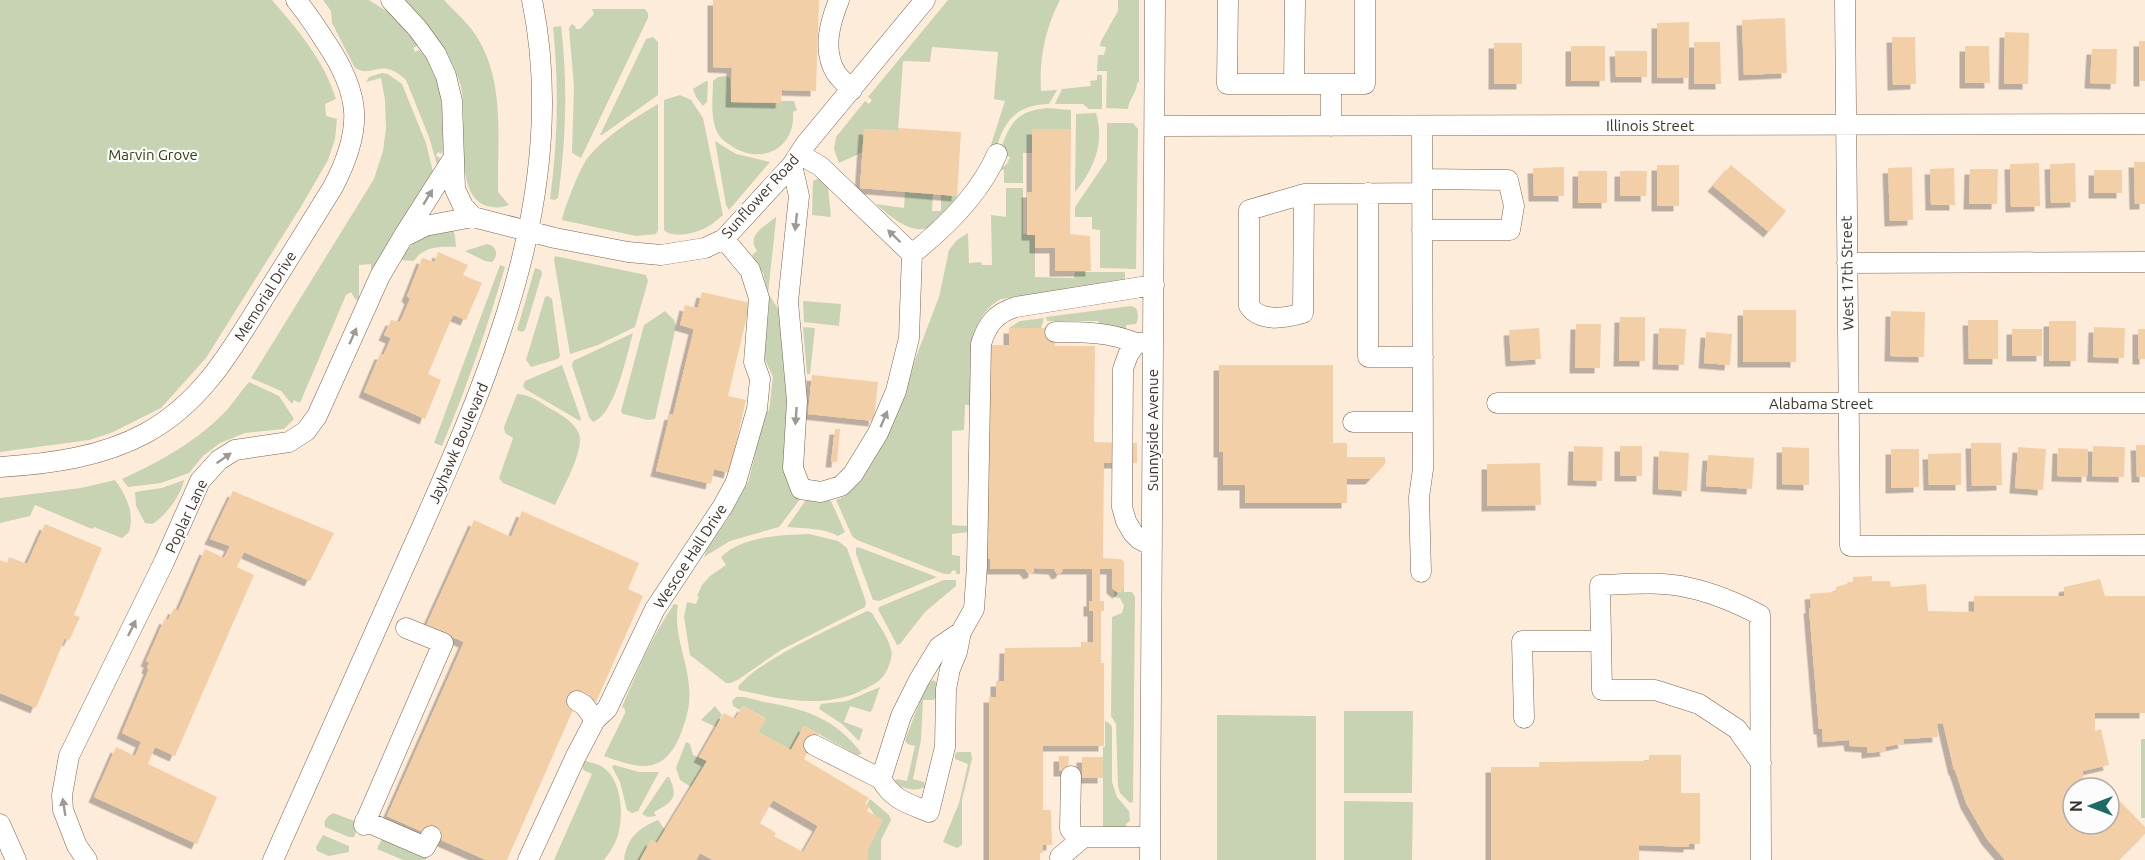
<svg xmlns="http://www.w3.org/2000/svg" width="2145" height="860" font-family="Ubuntu,sans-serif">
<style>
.green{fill:#c8d3b3}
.building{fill:#f3cfa7;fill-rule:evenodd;filter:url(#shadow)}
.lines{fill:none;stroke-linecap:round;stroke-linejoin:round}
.minor-casing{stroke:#786451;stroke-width:21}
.minor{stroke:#fff;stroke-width:20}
.oneway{fill:#9e9994}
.labels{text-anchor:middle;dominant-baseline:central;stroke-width:4.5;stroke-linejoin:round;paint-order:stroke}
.street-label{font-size:15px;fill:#3c332a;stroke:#fcfcfc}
.park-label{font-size:15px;fill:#33410c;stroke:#fcfcfc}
</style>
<defs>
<filter id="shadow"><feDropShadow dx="-5.5" dy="5.5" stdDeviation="0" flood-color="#0004"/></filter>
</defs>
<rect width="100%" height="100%" fill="#feecda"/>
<path class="green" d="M0,0H272C298,30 324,60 336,99L325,104L326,116L337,119L335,139L328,160L302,205L206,358L161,408L111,433L89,440L0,452Z
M323,0H369L391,14L415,42L417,46L413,48L415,52L419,50C445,75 443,116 443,149L442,154L438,152L436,156L440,158L438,168L429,137L406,80C380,56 374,79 355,68L332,23L331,11Z
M404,0H444C455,12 467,22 475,34C506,80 497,140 498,192L509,205C502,208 495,208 487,206C450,195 470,114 460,83C449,51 427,24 404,0Z
M948,0H1060C1045,29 1039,59 1041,91L1057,90L1049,104C1015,105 1003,122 995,153L989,151L1005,101L994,99L998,52L932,47L930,62L903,61L898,131L864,129L863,152L839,163L834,149L836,137L865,101L869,104L872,100L868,97Z
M1118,0H1139V82L1137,83C1137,93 1129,98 1128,109L1106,108L1107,71H1097L1098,55H1104L1106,47L1100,46L1101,41L1118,11Z
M592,9H645L648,13V18L581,158L572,153L574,86L569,28L572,24L575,26L576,29H580L594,14Z
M561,26C568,84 566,140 558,198L555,200L550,199C558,141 559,85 553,27Z
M653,37L658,42V95L602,135H600L646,39Z
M382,73L388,74L402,84L426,143L434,176L386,247L371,275V264L359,265V299L356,300L351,292L346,295L300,403L294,400L292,404L281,391L251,378L374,179L383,151L386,128L385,100L381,78L366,82L369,77Z
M1097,75H1102V109H1089L1083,104H1055L1062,89L1091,86L1090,81L1097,80Z
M726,76L730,78L731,102L781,103V101H794L797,110L793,112C796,150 759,166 730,145C724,141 720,138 717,132C710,116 713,98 713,81L718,77Z
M706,81L708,82L707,102L703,106L696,97L693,89Z
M680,95L691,100L703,118L723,215C718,219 713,224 707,227C697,233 672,239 664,230V100Z
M658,104V230L656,234L636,236L562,220C565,206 580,167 589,156C606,136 634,118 658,104Z
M1047,108L1071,110V129H1033L1032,153H1023V183H1004V170L999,169L1007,164L1010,157L999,154C1009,126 1014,111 1047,108Z
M1096,113C1105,142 1094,170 1075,192L1076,114Z
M1107,123H1133L1138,129L1136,269L1100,268V230L1092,229V217H1075V207L1107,160Z
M715,141L736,154L770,162L729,210L726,205Z
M820,178L828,186L831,217L812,215L813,181Z
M1006,188H1023V234L1035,235V277L1074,278L1075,272H1125V280L1001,299C988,305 977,322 973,336L972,405H965L964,430L952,431V525L967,526L969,532L952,534V555L960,556V574H956V571L953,570L950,574H944L857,540L852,536L836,500L845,496L862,474L901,396L939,297L949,250L957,240L968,233L969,263L981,262L982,265H992L991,215L1006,217Z
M905,192L933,194L932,211H941V195L957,196C956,204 950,208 944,215C940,219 936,225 930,227C911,236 889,215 876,204L904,208Z
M776,217V220L768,293L763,273L752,255L757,251C746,235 765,226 776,217Z
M453,229L455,236L456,247C441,246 423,246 414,261L400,260C415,236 426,235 453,229Z
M487,244C497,246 499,255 492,262L485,261L465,251Z
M555,256L646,275L648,281L635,327L598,345L570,354L554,260Z
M500,265L505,267C487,328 467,387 442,446L434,443Z
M535,268L541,270L542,274L525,330L522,332L517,330Z
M768,293L780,312L804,494L779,527L730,541L704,557L708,547L727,520L749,480L765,411H769L773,377L764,357L769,309Z
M548,296L552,299L560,356L558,359L531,367L526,360L545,297Z
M803,301L841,304L839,326L804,322Z
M1131,306L1136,308C1138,313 1139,319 1136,324L1126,325V329L1101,326L1098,321H1047L1046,317Z
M665,311L674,320L676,326L655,419L648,420L623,414L621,411L644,325Z
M1044,318L1041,328H1009L1020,321Z
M803,327L815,328L810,374H807Z
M633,333C627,354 615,415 593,422L589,417L572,366L573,361Z
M562,365L581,419L580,421L525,389L523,386L525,381Z
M249,382L279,396L294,419L284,429L245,433L220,443L203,456L189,473L161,483L128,487L122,479C159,462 194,443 223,414C233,404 240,392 249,382Z
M517,394C530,394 541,403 551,409C562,415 574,422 579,434C585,449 562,490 555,505L503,483L499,478L513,438L505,433L504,427Z
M115,480C126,495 135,513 129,532L122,538L94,527L92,529L35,505L30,516L0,523V498L81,488Z
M184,480C182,494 165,517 152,524L145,523L136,506L135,492L162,488Z
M808,497L831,501L845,532L838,536C821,527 805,529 787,527Z
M809,534L838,541L847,548L866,602L865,607L781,650L739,679L731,683H726L690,655L684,617L687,602L696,604L699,597L697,596L702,585L710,576L726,565L721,557C742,536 781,535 809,534Z
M858,547L937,577L879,601L873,600L856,554V548Z
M944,580H956V586L925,612L900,644L897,645L878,609L879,607Z
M1124,586V592H1132L1135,597L1133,802L1130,803L1120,793L1118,786L1116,724L1111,716L1112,617L1122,613L1124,606L1120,598L1114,597V591L1120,592Z
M674,604L678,605C673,634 687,658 689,686C691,703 687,716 682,731C665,775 642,770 604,756L625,713V709L622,707C637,672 652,636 674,604Z
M867,611L872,613C878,624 889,638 891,650C893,656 890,662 888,668C883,680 876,683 865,689C825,710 781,699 739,690L738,687C757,661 836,626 867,611Z
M934,680L938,685L937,697L933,700H923L921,740L913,779L924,782L925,787C914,792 904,789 894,782L897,779L907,781L915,746L907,744L905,740L927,683Z
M880,687L872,710L870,712L850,706L844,722L863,729L859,741L842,724L819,709L821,704L847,701Z
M736,697C745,696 755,700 764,702C805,709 836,718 862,754L857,755L804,726L791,750L758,732L765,718L743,706L740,710L733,706L732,701Z
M715,706L722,715L716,727L701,720Z
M1344,711H1413L1412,793H1344Z
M1217,715L1316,716V860H1217Z
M1105,721L1109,723L1112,727V782L1117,797L1129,811L1130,821L1126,824V827H1103V747H1105Z
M2141,739H2145V818H2141Z
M686,742L690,744L693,755L707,761L691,787L680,780L676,768Z
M958,752H971L972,759L962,800V845L957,848L943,842L959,803L968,764L955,759V754Z
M583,760C588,762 595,763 601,766C622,778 624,815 618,835C615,845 610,852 604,860H554L592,774L583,770Z
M614,765L639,772H659L638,811L632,813L627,810L620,782L612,767Z
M667,777H669C679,797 673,802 654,812L656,816L648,817L642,814Z
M870,799L889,815L891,820L881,840V860H868V850L875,816L867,804Z
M1344,801L1413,802L1412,860H1344Z
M333,813L360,823L354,837H349L325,827C323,820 328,816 333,813Z
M658,820L665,830L657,843L651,840L640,860H624C627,837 639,828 658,820Z
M384,834L428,854L426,860H403L377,849Z
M323,835L349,846V852L329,856L317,851L316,847Z"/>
<path class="building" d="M713,0H819L816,91L782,90L781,103L731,102L732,68L713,67Z
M1785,18L1787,73L1744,75L1742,20Z
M1689,22V78H1657V23Z
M2005,32L2029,33L2028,84H2004Z
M1892,37H1915L1916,84L1893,85Z
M2139,41H2145V81H2139Z
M1694,42H1720L1721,84H1694Z
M1494,43H1522V84H1494Z
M1571,46H1605V81H1571Z
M1965,46H1989L1990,83H1965Z
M2092,49H2117L2116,84L2090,83Z
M1615,51H1647V77H1616Z
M898,128L961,132L957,196L860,188L864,129L898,131Z
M1032,129H1071L1070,234L1090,236L1091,271H1055V248H1035V235H1027V192H1032Z
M2134,162H2145V204H2135Z
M2039,163L2040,206L2011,207L2010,164Z
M2075,163L2076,202L2051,203L2050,164Z
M1657,165H1679V206H1657Z
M1731,165L1786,211L1769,232L1713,186Z
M1564,167V196H1534L1533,168Z
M1912,167L1913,220L1890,221L1888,168Z
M1954,168L1955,205H1931L1930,169Z
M1970,169H1998L1997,204H1969Z
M2094,170H2122V193H2094Z
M1578,171H1607V203H1578Z
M1620,171H1647L1646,196H1620Z
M438,252L468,265L463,275L482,283L466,320L453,315L428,374L441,380L425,419L364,392L380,354H384L391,338L384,335L391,320L400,322L410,299L407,296L422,258L435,262Z
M702,292L750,303L728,396L746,400L729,473L714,469L711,484L656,471L670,414L673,415L694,329L680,325L685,305L698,308Z
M1743,310H1796V362H1743Z
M1891,311L1925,312L1924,357L1890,356Z
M1620,317H1645V361H1619Z
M1968,320H1998V359H1969Z
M2049,321H2076V361H2049Z
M1576,324H1601L1600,368H1575Z
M2094,327L2125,328L2124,358L2093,357Z
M1009,328H1055V346H1095L1094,442L1137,443V463H1104L1103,558L1121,559L1124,562V586L1122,590L1118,593L1112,588V569H1100V601H1104V611H1101V663H1104V746H1043V810H1051L1052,845H1043V853H1040V860H989V697H996V681H1004L1005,648L1081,647V642H1093V611H1089V601H1092V569H1063L1061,573L1057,574L1054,569L1034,568V572L1029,574L1025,569H990V559H988L989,345H1009Z
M1539,328L1541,359L1511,361L1509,330Z
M1659,328L1686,329L1684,365L1658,364Z
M2012,329H2042V356H2012Z
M2138,329H2145V359H2138Z
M1706,332L1732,334L1730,365L1704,363Z
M1219,365H1333V443H1347V457H1385V464L1371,479H1347V503H1245V485H1223V452H1219Z
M812,375L878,382L874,421L808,414Z
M835,429H840L837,462H831Z
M1971,443H2001L2002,485L1972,486Z
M2136,445H2145V477H2137Z
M1574,446L1603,447L1602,481L1573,480Z
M1620,446H1642V476H1620Z
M2093,446L2125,447L2124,477L2092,476Z
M1782,447L1809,448V485L1782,484Z
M2018,447L2046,449L2043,490L2015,488Z
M2058,448L2088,449L2087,477L2057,476Z
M1891,449H1919V487L1891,488Z
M1659,451L1689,453L1687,491L1658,489Z
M1961,453V485H1929L1928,454Z
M1708,455L1754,458L1752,489L1706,486Z
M1540,463L1541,505L1487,506V464Z
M233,491L334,533L310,581L244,552L237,567L254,575L175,756L155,747L148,764L217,797L197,844L94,797L116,747L135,756L141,742L122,733L149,669L147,668L149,662L146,661L165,618L168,620L174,608L178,611L205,549L224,558L230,546L210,539Z
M522,511L639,563L628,589L643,596L596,702L580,694L507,860H486L387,816L464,642L426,626L474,520L511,537Z
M45,524L102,548L74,615L80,617L69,641L65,638L36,708L0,693V560L7,563L9,557L27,564Z
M1872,576V581H1890L1891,587L1926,584L1928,611L1974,612V596H2064V587L2100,579L2105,596H2145V713H2095V731L2101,729L2109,765L2083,771V788H2073V824H2109V790L2145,827V834L2119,860H2005L1987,839L1966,803L1955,770H1954L1943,723L1937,724L1938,737L1903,739L1904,743L1885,747L1886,751L1867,753V747L1850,746L1849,740L1823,742L1822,729H1819L1809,608H1811L1810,594L1836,592V587L1853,582V577Z
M743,706L766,719L758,732L791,750L804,726L818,734L804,759L869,798L865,803L870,806L867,811L883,820L868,850V860H713L700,853L696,860H640L651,840L657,843L707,761L699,757L724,713L735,719ZM773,800L818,826L803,852L774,836L776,833L760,823Z
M1649,755H1681V793H1700V844H1689V847L1639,845V860H1491V767H1539V762L1649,761Z
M1059,756H1069L1068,771H1059Z
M1082,757H1103V778H1082Z"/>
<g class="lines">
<defs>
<path id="minor" d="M391,0L418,29L436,54L446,76L452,101L455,189L463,206L473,217L555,238L628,252L661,255L705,248L724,239L792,165L805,145L925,0
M839,0C830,22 822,50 836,73C840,79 847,85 852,90
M1228,0L1227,84H1365V0
M1845,0L1850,546L2145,545
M1294,84L1295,0
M1331,84V126
M1155,126L2145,124
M792,165L799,196L788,302L797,401L793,468L801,489L821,492L841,486L853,474L878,433L896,391L909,338L912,254L820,166L799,154
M1422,179L1508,180L1514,206L1510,230H1422
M1368,193V357H1423
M1304,194L1303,313C1286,318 1261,323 1249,306V210L1304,194L1422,193
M403,237L454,157
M912,254C946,227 980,194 997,154
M1847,263L2145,262
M1055,332C1084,332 1109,332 1136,343
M1497,403H2145
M1353,422H1423
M0,467C49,464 102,457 146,433C203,402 232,349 265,296C288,260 310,224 333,187C363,130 362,95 325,41C316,27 307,13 296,0
M1152,546L1139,539L1133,533L1126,521L1122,507L1123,369L1128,355L1136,343L1153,342
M1421,572L1419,497L1423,469L1422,126
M961,632L957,652L950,669L946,689L945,747L929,812C907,803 893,800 881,779L901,716L919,680L939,647L961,632L974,609L977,566L981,344C987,324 996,313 1016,307L1154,285
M577,701L584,705L595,720
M1524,718L1522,641H1601
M814,745L881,779
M1761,763L1737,729L1699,704L1655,690H1602L1600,585C1630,584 1661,581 1690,588C1713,593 1739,604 1760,615L1761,860
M1071,776L1070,829L1076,837H1150
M365,821L425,847L431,836
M0,824L16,860
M364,825L443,643L406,628
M1060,857L1084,837
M87,860L77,846L63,810L62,795L69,756L164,562L200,481L219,460L235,450L289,442L306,431L317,416L380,276L403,237L425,226L473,217
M273,860C317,762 360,665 404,567C483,390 573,199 532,0
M528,860L576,756L595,720L607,709L655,609L723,506L736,482L757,409L760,379L754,362L759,298L750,270L724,239
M1150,860L1155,0"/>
</defs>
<use href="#minor" class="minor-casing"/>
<use href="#minor" class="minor"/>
</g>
<defs><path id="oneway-solid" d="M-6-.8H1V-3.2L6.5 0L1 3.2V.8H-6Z" transform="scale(1.5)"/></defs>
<g class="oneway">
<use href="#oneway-solid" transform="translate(428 197) rotate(-59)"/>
<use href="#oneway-solid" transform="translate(796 222) rotate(96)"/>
<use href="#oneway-solid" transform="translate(894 236) rotate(-136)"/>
<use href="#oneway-solid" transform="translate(353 336) rotate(-66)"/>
<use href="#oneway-solid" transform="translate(796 416) rotate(94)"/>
<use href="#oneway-solid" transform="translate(884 419) rotate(-67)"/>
<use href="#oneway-solid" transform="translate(224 458) rotate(-35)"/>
<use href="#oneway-solid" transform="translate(132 628) rotate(-64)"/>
<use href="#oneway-solid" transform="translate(64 807) rotate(-99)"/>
</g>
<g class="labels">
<g class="street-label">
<text x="1650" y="125">Illinois Street</text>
<text transform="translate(760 196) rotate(-48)">Sunflower Road</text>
<text transform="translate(1847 273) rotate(-91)">West 17th Street</text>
<text transform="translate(265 296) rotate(-58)">Memorial Drive</text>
<text x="1821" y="403">Alabama Street</text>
<text transform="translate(1152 430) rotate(-90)">Sunnyside Avenue</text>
<text transform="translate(458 443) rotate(-67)">Jayhawk Boulevard</text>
<text transform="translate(186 516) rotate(-65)">Poplar Lane</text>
<text transform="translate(690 556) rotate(-57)">Wescoe Hall Drive</text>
</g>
<g class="park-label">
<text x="153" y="154">Marvin Grove</text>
</g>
</g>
<g transform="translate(2091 806) rotate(270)"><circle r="28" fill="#fcfcfc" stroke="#afaca8" stroke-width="1.5"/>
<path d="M0-4.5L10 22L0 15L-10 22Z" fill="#206a64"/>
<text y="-9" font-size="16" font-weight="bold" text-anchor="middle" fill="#3c332a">N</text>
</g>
</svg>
